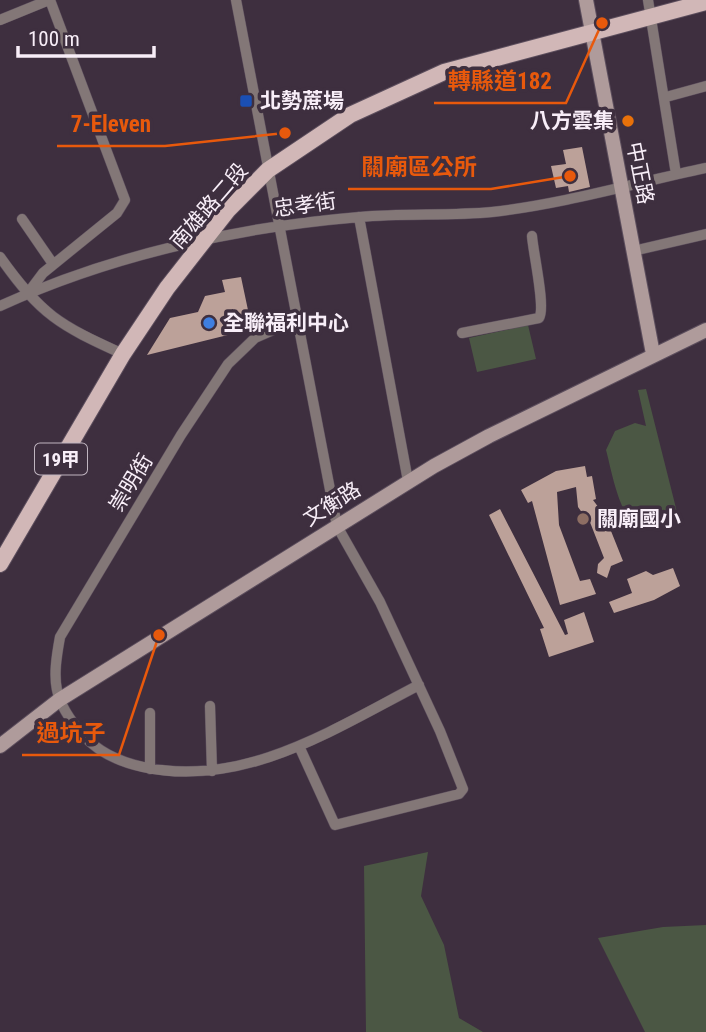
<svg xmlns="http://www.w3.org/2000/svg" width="706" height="1032" font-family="'Roboto Condensed','Noto Sans TC',sans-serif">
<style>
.green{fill:#4b5744}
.building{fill:#bca199}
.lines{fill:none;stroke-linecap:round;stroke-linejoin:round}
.street-casing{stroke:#5c4e5d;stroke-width:11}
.secondary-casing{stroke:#5c4e5d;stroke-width:16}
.primary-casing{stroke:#5c4e5d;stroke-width:18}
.street{stroke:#837777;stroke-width:10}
.secondary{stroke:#af9b9b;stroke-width:14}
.primary{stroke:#d1b7b7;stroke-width:16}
.transit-dot{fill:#1a4fb4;stroke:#3e2f3f;stroke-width:2.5}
.food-dot{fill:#e8710a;stroke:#3e2f3f;stroke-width:2.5}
.shop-dot{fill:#3f7fe0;stroke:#3e2f3f;stroke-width:2.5}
.education-dot{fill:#8d6e63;stroke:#3e2f3f;stroke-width:2.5}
.labels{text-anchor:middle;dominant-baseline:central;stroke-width:7;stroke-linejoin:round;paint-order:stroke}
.shield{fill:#3e2f3f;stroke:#c0b5c0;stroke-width:2}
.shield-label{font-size:19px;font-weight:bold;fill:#f8eef8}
.poi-label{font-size:21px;font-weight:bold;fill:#f8eef8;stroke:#3e2f3f;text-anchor:start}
.street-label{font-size:21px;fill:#f8eef8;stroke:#3e2f3f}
.leader{fill:none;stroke:#e8590c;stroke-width:2.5}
.callout-dot{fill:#e8590c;stroke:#3e2f3f;stroke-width:2.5}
.callout-label{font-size:23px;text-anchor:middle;font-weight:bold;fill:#e8590c;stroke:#3e2f3f;stroke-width:7;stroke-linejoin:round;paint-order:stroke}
</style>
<rect width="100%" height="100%" fill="#3e2f3f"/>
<path class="green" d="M528,325L536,359L477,372L469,338Z
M646,389L679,520L672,522L670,518C625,558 614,479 606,450L615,431L635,423L646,426L638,390Z
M428,852L421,896L444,945L459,1018L483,1032H366L364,866Z
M706,925V1032H645L598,938L663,927Z"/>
<path class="building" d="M582,147L590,187L569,192L568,186L556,188L551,166L566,164L563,150Z
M241,277L252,329L147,355L170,318L198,312L205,296L225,292L222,280Z
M585,466L587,477L592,476L596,499L593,500L605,516L623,561L611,566L607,578L597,573L598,564L604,558L586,512L583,514L578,507L576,487L557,492L559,525L580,581L590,579L596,594L560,605L532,501L528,503L521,490L556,471Z
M500,509L565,635L568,634L564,620L584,612L594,642L549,657L540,629L544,628L489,515Z
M673,568L680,586L654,600L614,613L609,602L632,593L627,579L646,571L653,575Z"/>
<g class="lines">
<defs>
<path id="street" d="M236,0L337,526L380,602L440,731L463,789L459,794L335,825L299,746
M648,0L676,174
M0,20L49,0
M666,97L706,86
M359,217L408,481
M22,219L53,264
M633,251L706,234
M0,257C41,315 59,325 123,354
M28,293L43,273L117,213L125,200L50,0
M0,306C111,255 238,227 360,217C404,213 449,216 492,212C564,204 635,183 706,168
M296,320L255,338L228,364L181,435L60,637C52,681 52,700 83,735C99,753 120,762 143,767C243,789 334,729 419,685
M462,333L539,318C546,308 533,252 532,236
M210,706L212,771
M150,769V713"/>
<path id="secondary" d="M586,0L653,354
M0,746L59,700L434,466L489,436L706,330"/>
<path id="primary" d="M0,564L123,354L167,288L228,210L268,170L350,115L444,72L706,2"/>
</defs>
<use href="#street" class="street-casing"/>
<use href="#secondary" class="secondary-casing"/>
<use href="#primary" class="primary-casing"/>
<use href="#street" class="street"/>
<use href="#secondary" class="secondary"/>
<use href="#primary" class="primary"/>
</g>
<rect class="transit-dot" x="239" y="94" width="14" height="14" rx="3.5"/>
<circle class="food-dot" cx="628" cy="121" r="7"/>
<circle class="shop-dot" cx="209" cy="323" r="7"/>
<circle class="education-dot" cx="583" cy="519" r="7"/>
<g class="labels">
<rect class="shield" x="35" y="443.5" width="52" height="31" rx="5"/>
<g class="shield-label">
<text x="61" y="459">19甲</text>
</g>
<g class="poi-label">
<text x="260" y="101">北勢蔗場</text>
<text x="614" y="121" text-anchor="end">八方雲集</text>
<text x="223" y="323">全聯福利中心</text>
<text x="597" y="519">關廟國小</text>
</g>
<g class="street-label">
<text transform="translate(640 173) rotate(79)">中正路</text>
<text transform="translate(305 205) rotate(-8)">忠孝街</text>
<text transform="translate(209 206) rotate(-49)">南雄路二段</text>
<text transform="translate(131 483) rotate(-59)">崇明街</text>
<text transform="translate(332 504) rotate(-32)">文衡路</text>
</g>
</g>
<path class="leader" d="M602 23L566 103H434M285 133L165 146H57M570 176L491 189H348M159 635L119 755H22"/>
<g class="callout-dot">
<circle cx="602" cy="23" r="7"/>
<circle cx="285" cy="133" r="7"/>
<circle cx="570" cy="176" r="7"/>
<circle cx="159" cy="635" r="7"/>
</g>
<g class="callout-label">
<text x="500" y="89">轉縣道182</text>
<text x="111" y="132">7-Eleven</text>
<text x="419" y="175">關廟區公所</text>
<text x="71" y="741">過坑子</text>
</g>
<path d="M18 46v10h136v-10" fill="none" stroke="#f8eef8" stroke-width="3.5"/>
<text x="28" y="46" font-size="21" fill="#f8eef8" stroke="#3e2f3f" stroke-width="5" paint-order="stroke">100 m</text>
</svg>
